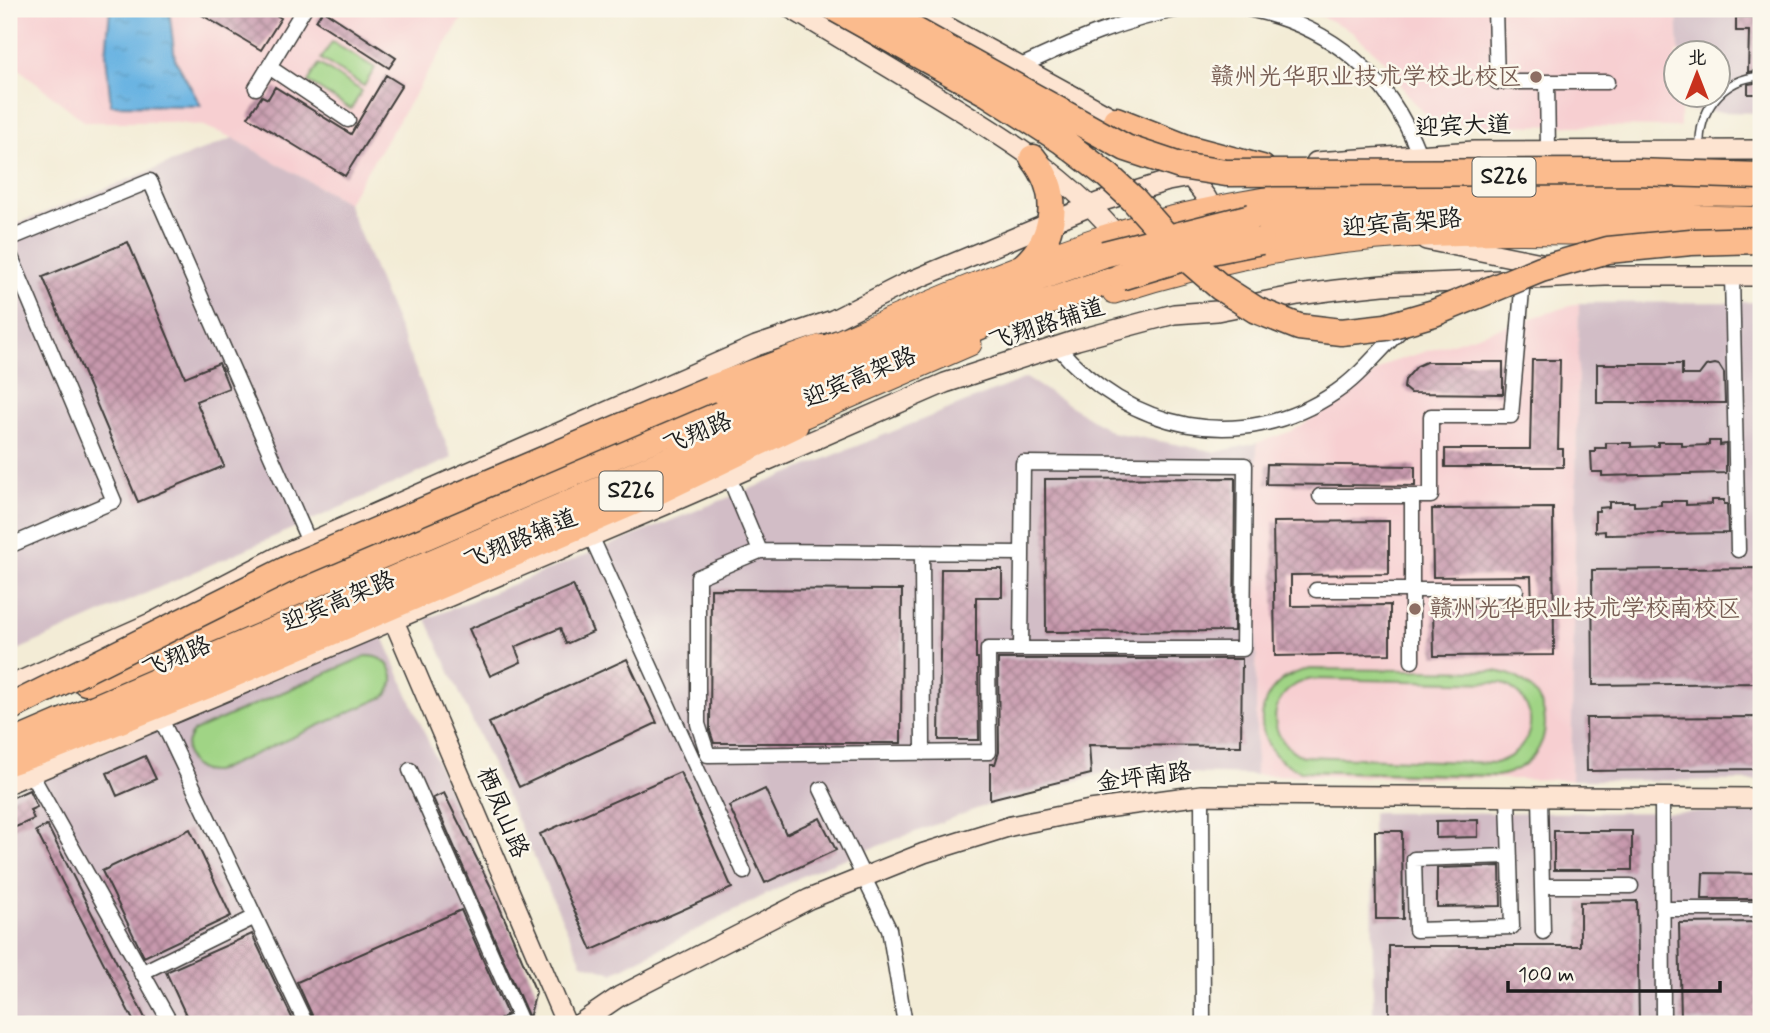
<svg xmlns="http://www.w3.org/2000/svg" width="1770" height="1033" font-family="Mynerve,'LXGW WenKai TC',sans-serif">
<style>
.built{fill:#f7cfd1}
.industrial{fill:#d2bdc6}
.green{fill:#a0d485;stroke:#5e7850;stroke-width:2;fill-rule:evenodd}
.water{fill:url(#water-ripples);stroke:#43687f;stroke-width:2}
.building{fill:url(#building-cross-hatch)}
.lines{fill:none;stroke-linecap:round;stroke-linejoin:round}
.lane-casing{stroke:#3c3b38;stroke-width:10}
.street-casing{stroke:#3c3b38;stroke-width:17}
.secondary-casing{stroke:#3c3b38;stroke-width:22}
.primary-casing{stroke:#3c3b38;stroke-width:25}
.highway-casing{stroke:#3c3b38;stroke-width:29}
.lane{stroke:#fff;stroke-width:7}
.street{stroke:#fff;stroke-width:14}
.secondary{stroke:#fde4d1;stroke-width:19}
.primary{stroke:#fbbb8d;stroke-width:23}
.highway{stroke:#fbbb8d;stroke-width:26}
.highway-bridge-casing{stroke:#3c3b38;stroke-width:29;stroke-linecap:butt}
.highway-bridge{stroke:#fbbb8d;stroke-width:26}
.education-dot{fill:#8d6e63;stroke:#fbf7ec;stroke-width:2.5}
.labels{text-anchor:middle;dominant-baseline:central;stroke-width:5;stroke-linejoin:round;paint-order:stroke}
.shield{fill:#fbf7ec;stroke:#5f5e5a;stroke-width:2}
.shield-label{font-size:23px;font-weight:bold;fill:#1c1c1c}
.education-label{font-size:24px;fill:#785e54;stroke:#fbf7ec;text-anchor:end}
.street-label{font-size:24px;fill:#1c1c1c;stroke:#fbf7ec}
</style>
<defs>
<pattern id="water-ripples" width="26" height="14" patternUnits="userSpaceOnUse" patternTransform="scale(1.75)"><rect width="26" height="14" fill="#6ab4e2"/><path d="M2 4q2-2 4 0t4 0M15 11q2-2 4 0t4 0" fill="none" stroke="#5b9ac1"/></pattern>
<pattern id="building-cross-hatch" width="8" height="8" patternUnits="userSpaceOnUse" patternTransform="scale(1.75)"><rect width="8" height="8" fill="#c799ad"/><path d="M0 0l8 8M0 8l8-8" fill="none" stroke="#a17c8c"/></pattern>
</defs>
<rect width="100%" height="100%" fill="#fbf7ec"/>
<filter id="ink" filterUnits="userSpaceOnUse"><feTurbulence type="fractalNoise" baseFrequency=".0143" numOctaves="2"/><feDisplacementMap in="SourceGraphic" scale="14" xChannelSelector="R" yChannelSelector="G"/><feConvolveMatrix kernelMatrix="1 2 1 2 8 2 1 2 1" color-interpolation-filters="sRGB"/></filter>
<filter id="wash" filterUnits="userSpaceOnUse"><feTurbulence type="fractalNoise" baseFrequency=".00686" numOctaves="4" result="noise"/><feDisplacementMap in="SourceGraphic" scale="28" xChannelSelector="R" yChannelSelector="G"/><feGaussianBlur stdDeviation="1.57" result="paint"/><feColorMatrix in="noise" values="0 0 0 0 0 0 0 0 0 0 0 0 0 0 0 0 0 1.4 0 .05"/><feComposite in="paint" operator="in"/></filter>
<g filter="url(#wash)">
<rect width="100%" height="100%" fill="#f3ecd6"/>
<path class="built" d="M9,9H468L347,203L233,138L204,126L170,122H85L9,61Z
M1306,9H1677L1679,52H1676V94L1680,95V127L1469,125L1431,119L1412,101L1384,60L1350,30Z
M1579,303L1571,780L1256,775L1257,443L1292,431L1332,405L1389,363Z"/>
<path class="industrial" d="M1677,9H1761V113L1681,111L1680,95L1718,94V52H1679Z
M233,138L347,203L452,458L9,654V227Z
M1761,302V781L1571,780L1579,303Z
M1026,378L1112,432L1217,452L1257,443L1256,775L1111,771L979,808L812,871L613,973L582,963L426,619Z
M381,632L539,997L531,1024H9V793Z
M1761,812V1024H1373L1372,813Z"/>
<path class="green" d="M332,42L375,68L364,86L321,59Z
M319,64L362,91L351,109L308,82Z
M366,656C389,655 402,678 386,696L214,772C189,774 178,749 194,731Z
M1311,669L1494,671C1560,679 1563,764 1497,776L1301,771C1244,751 1251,677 1311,669ZM1312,679L1502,683C1543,701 1538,751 1495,763L1302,756C1262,738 1268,687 1312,679Z"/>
<path class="water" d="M110,9H169L175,59L201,106L111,105L106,55Z"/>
<g id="blocks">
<path class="building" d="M192,9H265L281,18L261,50Z
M323,10L396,58L389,68L316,21Z
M1736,17H1761V70L1748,72L1749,31H1736Z
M386,75L402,85L345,176L248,117L262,96L268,99L275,87L351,134Z
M1761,82V94H1748V84Z
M128,242L185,377L219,363L229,388L196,401L224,466L138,502L43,277Z
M1532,360H1560L1558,449H1563V467H1445V449H1530Z
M1426,362H1503V394L1410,393L1404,388L1405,380L1417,366Z
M1597,364H1682V375H1699L1706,366L1715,364L1719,365L1724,373L1725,403H1597Z
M1709,441H1720V445L1726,444V473L1602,476V472H1592L1591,452H1595V448H1606V443H1631V447L1658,446V442H1682V446L1709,445Z
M1267,464L1415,466V486L1266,484Z
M1235,478L1234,631L1046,632L1045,479Z
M1712,500H1724V504H1727L1728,533L1605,535V531L1595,532V511H1599V508L1609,507V502H1634V506L1661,505V501H1686V505L1712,504Z
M1553,508L1554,655L1434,656L1433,607L1532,606L1531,576L1433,577L1432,509Z
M1389,521V574L1291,575V606L1390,605V654L1275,656L1273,522Z
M1761,568V683L1593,685L1592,570Z
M941,569H1002V597H976V658H978L979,740H939Z
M573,585L593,632L566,644L560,628L515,647L521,662L490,676L469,629Z
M711,589L902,590L901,743H714L710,731Z
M627,659L657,723L519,787L489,723Z
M998,659H1242L1241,746L1089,745L1091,774L990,799V764H995L999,752Z
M1761,717V769L1587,771L1586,718Z
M145,756L156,779L117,796L107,773Z
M680,772L732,888L592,950L540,834Z
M765,789L786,834L820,818L836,850L765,883L729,806Z
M29,790L37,807L30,810L34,819L9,830V799Z
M444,793L491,887L536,992L529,1018L433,798Z
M1478,820V837L1436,838V821Z
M47,825L148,1024H135L36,831Z
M190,829L231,916L144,957L102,871Z
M1375,831H1402L1403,919H1376Z
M1554,831H1632V870H1554Z
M1500,866L1501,906L1437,907V868Z
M1703,873L1761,874V899H1702Z
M1637,901L1639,1024H1389V946H1580V902Z
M461,910L507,1014L498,1021L490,1024H316L297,982Z
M1761,922V1020L1681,1021L1679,923Z
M252,934L295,1024H190L166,972Z"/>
</g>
</g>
<g filter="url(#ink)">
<use href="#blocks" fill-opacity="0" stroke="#3c3b38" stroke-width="2"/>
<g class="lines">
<defs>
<path id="lane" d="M1700,149C1698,111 1721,79 1761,76"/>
<path id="street" d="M1248,9C1332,27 1388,74 1419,154
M1495,9L1497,82H1607
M1021,66C1072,42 1125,19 1181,9
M269,67L348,120
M1547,82L1548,150
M256,88L304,9
M9,239L150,181L309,542
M9,252L114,501L9,546
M1732,276L1738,550
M1057,346C1128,431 1242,456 1336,392C1363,374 1381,347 1406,326
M729,477L760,551
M1320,496H1431V416H1511L1523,279
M1412,496V661
M591,536L744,872
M922,552L923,753
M1316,590H1516
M1021,649L1023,463L1245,465L1243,649H988L989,752L708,755L698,724V577L760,551L1022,553
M161,719L306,1024
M410,770L520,1019L507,1024
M31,774L171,1024
M821,789L889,929L905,1024
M1202,795L1203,1024
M1508,797L1512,927L1416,930L1414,859L1510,856
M1540,797L1543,932
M1662,799L1663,1024
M1542,886H1631
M1662,909H1761
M141,973L255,917"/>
<path id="secondary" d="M792,9C838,37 884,64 930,92C1000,134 1073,178 1124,244
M915,9L1128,126
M1316,162L1474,151L1761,150
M1185,170L1206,197L1219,220
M1426,240L1551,265
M1595,274L1605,276H1761
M1532,279L1605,276
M394,621L566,1024
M9,686L153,622L285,553L756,346L833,320L904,284L1100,202L1168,181L1206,174
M9,783L665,505L945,383L1077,340L1174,314L1217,311L1298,295L1336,290L1383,285L1502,280
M579,1024L620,996L809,899L924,853L1011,826L1090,810L1202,795L1761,798"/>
<path id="primary" d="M1114,292C1208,262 1307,242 1405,236C1492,230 1579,233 1665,235
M805,356C901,315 998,272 1097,239C1191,208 1292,193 1389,182
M777,428L970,344"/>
<path id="highway" d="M1116,120L1187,148L1262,168
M1251,217L1404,195L1534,191L1761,193
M1261,241L1331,229L1404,221L1534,215L1761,220
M1023,267C1057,237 1061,193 1033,158
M710,389L821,348
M86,682L974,301L1104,254
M9,745L987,323L1120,277
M9,762L53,747L208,685L654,493L795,425"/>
</defs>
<use href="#lane" class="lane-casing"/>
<use href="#street" class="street-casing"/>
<use href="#secondary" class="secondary-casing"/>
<use href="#primary" class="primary-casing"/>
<use href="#highway" class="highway-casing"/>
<use href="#lane" class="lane"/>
<use href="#street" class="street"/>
<use href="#secondary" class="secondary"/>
<use href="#primary" class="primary"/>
<use href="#highway" class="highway"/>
<defs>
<path id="highway-bridge" d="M836,9L989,94L1061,140L1108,176L1133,199L1183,255L1220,287L1256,310L1299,327L1341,332L1386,327L1434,313L1541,269L1608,250L1691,242L1761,240
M876,9L1126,148L1180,166L1226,173L1635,172L1761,176
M1104,254L1251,217
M1120,277L1196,254L1261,241
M9,708L296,565L710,389"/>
</defs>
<use href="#highway-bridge" class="highway-bridge-casing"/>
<use href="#highway-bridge" class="highway-bridge"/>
</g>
</g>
<g class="education-dot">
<circle cx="1536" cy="77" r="7"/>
<circle cx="1415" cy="609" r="7"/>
</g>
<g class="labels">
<g class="shield">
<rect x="1472.5" y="157.5" width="63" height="39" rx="5"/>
<rect x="599.5" y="471.5" width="63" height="39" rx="5"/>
</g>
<g class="shield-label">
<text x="1504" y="177">S226</text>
<text x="631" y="491">S226</text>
</g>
<g class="education-label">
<text x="1522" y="77">赣州光华职业技术学校北校区</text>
<text x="1429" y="609" text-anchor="start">赣州光华职业技术学校南校区</text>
</g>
<g class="street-label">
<text transform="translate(1463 127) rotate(-2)">迎宾大道</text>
<text transform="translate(1402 224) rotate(-5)">迎宾高架路</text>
<text transform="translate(1047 325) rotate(-18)">飞翔路辅道</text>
<text transform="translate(860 378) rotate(-23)">迎宾高架路</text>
<text transform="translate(698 434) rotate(-23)">飞翔路</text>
<text transform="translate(521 540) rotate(-23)">飞翔路辅道</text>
<text transform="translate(339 602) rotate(-23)">迎宾高架路</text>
<text transform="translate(177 658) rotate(-23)">飞翔路</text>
<text transform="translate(1144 778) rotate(-7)">金坪南路</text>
<text transform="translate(502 813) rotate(67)">栖凤山路</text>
</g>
</g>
<rect width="1770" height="1033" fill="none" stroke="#fbf7ec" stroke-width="35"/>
<g transform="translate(1697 74)"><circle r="33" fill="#fbf7ec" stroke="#a29f99" stroke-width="2"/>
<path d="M0-5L12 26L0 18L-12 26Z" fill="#c8321e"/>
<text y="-10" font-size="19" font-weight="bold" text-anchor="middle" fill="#1c1c1c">北</text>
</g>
<path d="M1508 981v10h212v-10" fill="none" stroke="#1c1c1c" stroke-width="3.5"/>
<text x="1518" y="981" font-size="21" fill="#1c1c1c" stroke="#fbf7ec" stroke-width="5" paint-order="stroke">100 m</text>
</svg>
